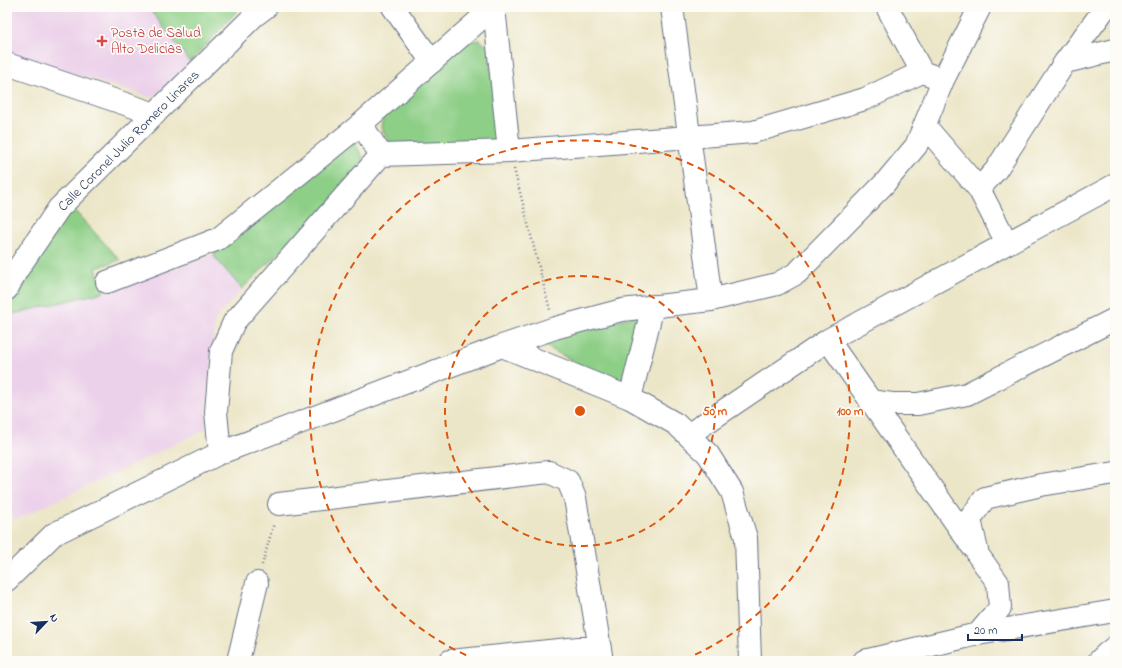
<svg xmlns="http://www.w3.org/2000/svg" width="1122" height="668" font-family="'Indie Flower',sans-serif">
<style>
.built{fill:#ecd1ea}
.green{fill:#8ecf87;stroke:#547f72}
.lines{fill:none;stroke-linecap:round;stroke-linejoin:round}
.minor-casing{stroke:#646f83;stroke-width:24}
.major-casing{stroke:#646f83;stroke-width:24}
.path{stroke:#646f83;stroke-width:2.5;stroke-dasharray:1 3;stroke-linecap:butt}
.minor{stroke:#fff;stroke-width:22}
.major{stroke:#fff;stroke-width:22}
.ring{fill:none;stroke:#de5710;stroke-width:2;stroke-dasharray:7 5}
.health-dot{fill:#e0444e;stroke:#fdfcf7;stroke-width:1.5}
.labels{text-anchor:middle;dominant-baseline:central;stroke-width:3.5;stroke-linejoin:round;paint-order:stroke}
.health-label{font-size:14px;fill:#be3a42;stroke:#fdfcf7;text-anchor:start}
.street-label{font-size:14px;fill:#1b2f5e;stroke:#fdfcf7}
.centre{fill:#de5710;stroke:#fdfcf7;stroke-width:2}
.ring-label{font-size:12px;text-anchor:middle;font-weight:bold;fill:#de5710;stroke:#fdfcf7;stroke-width:3.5;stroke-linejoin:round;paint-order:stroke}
</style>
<rect width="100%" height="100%" fill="#fdfcf7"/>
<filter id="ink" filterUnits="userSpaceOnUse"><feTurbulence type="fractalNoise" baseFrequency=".025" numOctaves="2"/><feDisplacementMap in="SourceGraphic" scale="8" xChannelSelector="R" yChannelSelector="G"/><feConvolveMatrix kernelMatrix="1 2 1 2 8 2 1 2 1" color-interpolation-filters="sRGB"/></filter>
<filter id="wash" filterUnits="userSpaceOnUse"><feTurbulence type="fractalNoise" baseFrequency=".012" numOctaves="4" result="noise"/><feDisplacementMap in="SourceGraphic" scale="16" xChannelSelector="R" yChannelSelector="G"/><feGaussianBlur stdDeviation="0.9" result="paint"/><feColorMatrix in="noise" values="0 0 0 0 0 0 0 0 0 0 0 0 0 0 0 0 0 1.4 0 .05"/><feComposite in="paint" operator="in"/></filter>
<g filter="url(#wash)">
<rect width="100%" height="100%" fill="#ece6c8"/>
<path class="built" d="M7,7H148L190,62L152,98L7,53Z
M213,255L242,289L215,319L205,430L15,520L7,508V318L13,314L104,292Z"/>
<path class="green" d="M148,7H241L190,62Z
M480,40L489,48L498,132L495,142L401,148L389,142L381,128L383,115L469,41Z
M354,141L363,158L351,182L242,289L213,255L239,237Z
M72,208L120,260L96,268L104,292L13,314L7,318V311L58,226Z
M644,314L625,389L534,340Z"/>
</g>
<g filter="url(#ink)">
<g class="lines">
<defs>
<path id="minor" d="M393,7L432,62
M494,7L509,151
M672,7L711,300
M887,7L922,72L936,77
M1065,62L1115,50
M7,64L155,114
M361,124L381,155L509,151L753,132L865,99L922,72
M925,126L979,189L1007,243
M979,189L996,170L1065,62L1106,7
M107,282L218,239L361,124L494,7
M828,340L972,546
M502,346L630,398L676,424L708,454L732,492L746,538L750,661
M630,398L653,306
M870,401L892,404H918L967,394L1115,319
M688,435L828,340L1115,185
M220,453L216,412L221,351L234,322L381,155
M279,504L530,474L549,472L568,481L575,498L602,661
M7,580L54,534L220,453L502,346L555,328L622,310L711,300L777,284L797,273L884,184L916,146L943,80L980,7
M978,634L1115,611
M238,661L257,583
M450,661L599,646
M864,661L978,634L1000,608L998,583L978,555L970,519L985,498L1041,485L1115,473
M1099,661L1106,654L1115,647"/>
<path id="major" d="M7,289L17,270L59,208L254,16L266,7"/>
</defs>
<use href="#minor" class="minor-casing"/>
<use href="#major" class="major-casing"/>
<path class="path" d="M514,169L550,310
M262,565L274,523"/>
<use href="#minor" class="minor"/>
<use href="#major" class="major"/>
</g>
</g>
<g class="ring">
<circle cx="580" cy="411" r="135"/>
<path d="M477 660A270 270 0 1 1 683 660"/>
</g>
<path class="health-dot" d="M100 35h4v4h4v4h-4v4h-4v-4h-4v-4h4z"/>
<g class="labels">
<g class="health-label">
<text x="111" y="33">Posta de Salud<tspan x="111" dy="16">Alto Delicias</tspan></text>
</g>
<g class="street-label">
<text transform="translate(129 141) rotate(-45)">Calle Coronel Julio Romero Linares</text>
</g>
</g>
<circle cx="580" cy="411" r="6" class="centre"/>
<g class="ring-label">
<text x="715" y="415">50 m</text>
<text x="850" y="415">100 m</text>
</g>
<rect width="1122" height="668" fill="none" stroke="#fdfcf7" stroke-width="24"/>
<g transform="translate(46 622) rotate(65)" stroke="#fdfcf7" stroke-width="3" paint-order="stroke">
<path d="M0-3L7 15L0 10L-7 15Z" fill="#1b2f5e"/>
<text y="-6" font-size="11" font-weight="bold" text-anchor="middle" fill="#1b2f5e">N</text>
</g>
<path d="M968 634v6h54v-6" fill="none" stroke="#1b2f5e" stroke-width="2"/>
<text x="974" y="634" font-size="12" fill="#1b2f5e" stroke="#fdfcf7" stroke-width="3" paint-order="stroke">20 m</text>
</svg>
